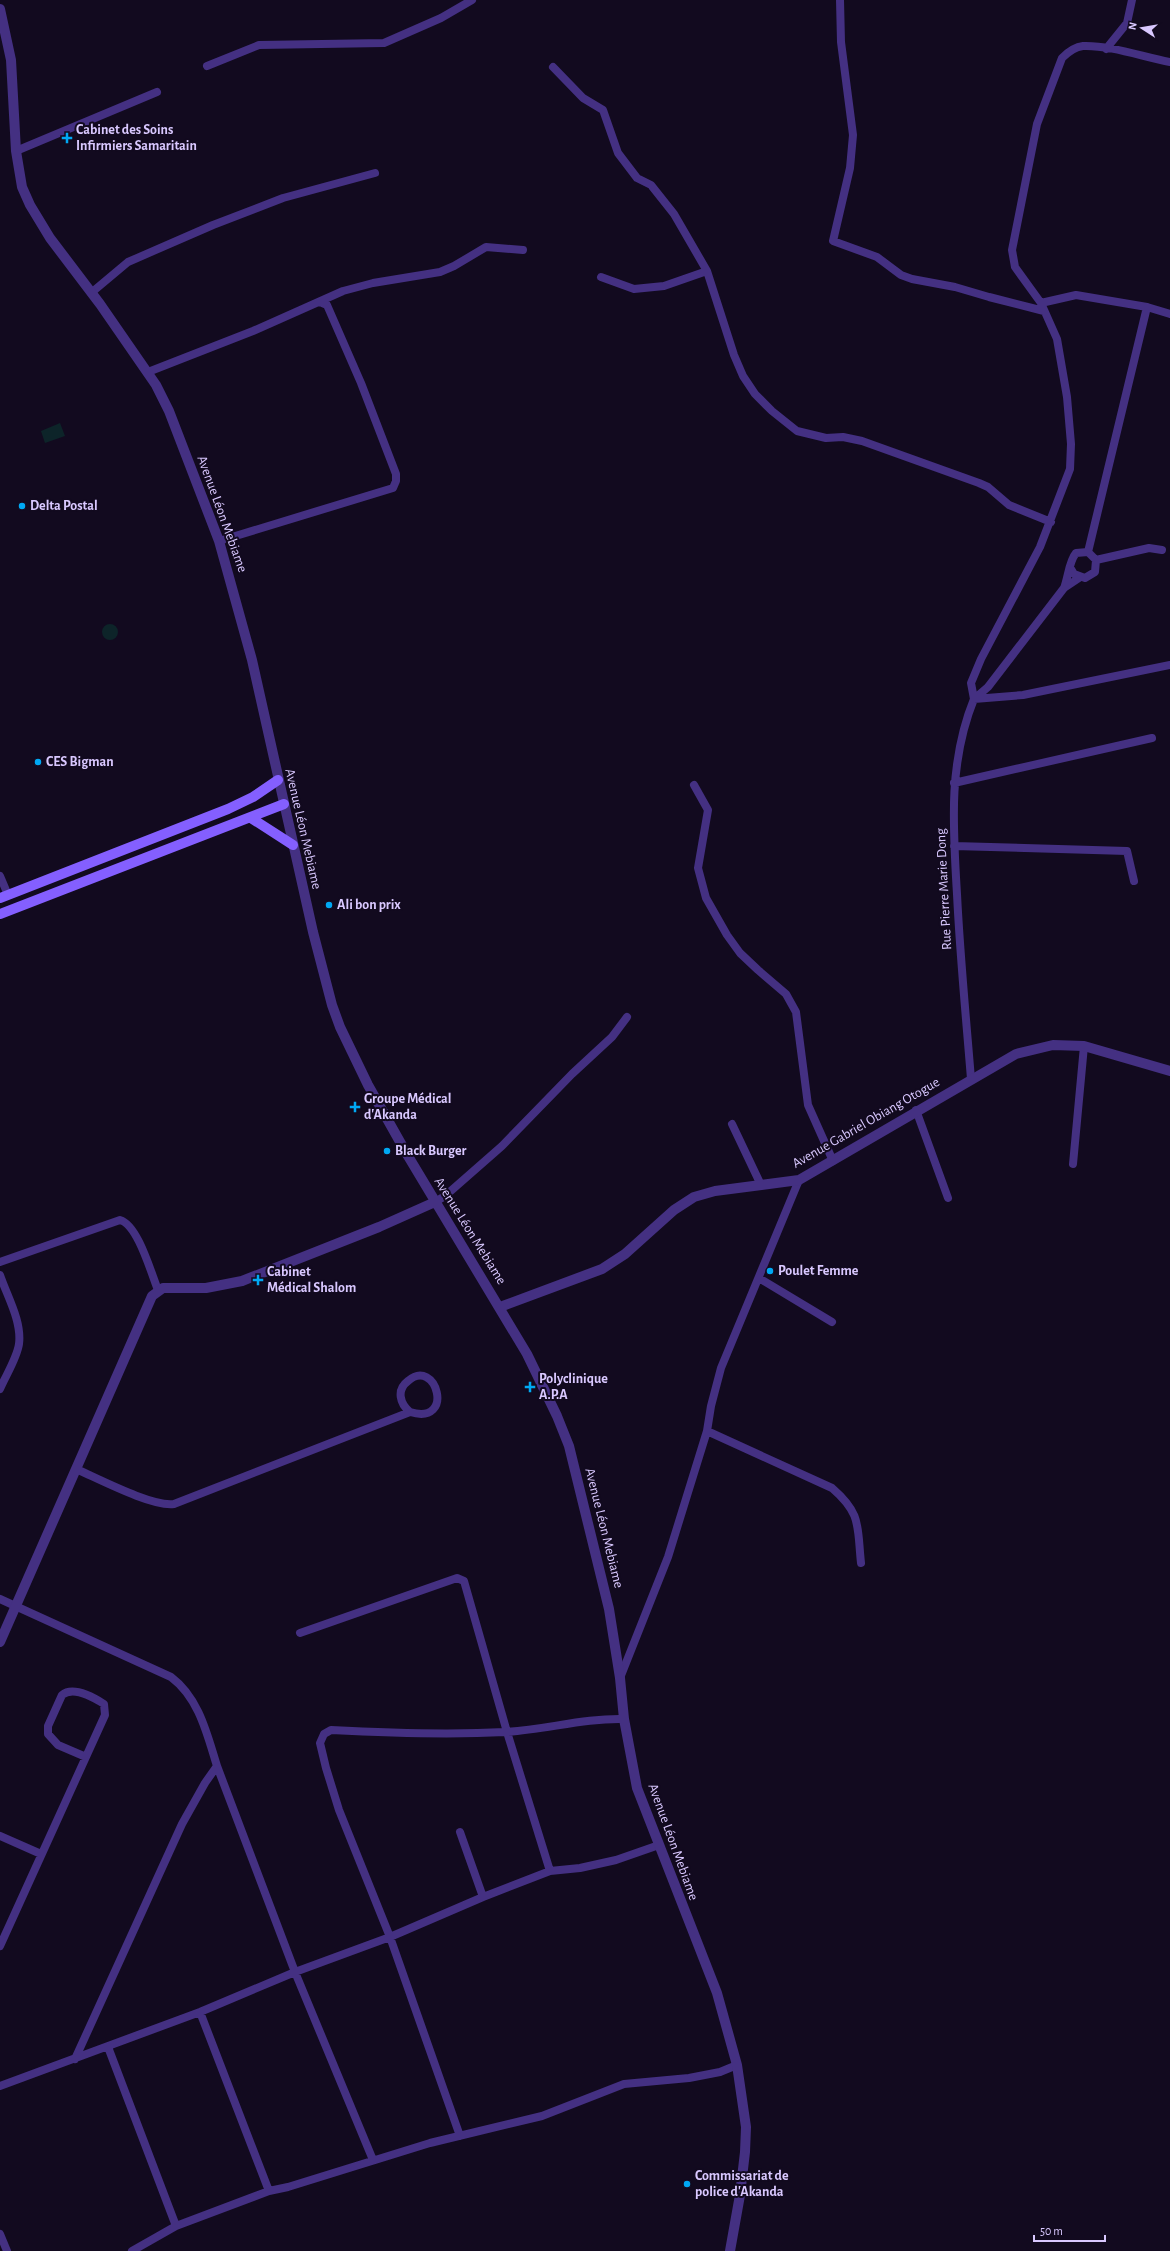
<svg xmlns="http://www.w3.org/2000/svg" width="1170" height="2251" font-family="'Alegreya Sans',sans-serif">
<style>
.green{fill:#0d2429}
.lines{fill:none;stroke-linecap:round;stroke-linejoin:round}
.minor{stroke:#443082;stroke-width:8}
.tertiary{stroke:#443082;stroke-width:10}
.secondary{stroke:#845fff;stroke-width:10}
.poi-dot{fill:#00a8f3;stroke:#120a1f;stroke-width:1.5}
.labels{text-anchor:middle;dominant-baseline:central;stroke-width:4;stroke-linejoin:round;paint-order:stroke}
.poi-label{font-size:14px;font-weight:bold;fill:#d9c8ff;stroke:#120a1f;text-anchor:start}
.street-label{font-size:14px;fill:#d9c8ff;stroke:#120a1f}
</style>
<rect width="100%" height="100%" fill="#120a1f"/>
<path class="green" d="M60,423L65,436L45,443L41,431Z
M102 632a8 8 0 1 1 16 0a8 8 0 1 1-16 0Z"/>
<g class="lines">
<path class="minor" d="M840,0L841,42L853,135L850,168L833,241L877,257L901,275L912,279L955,287L989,297L1044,311
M1106,49L1127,23L1132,0
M207,66L259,45L384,43L441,18L472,0
M553,67L583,98L603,110L618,153L637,178L651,185L674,214L707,271L734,355L743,376L755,394L772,411L797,431L826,438L843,437L862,441L979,483L988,487L1009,505L1051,522
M16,151L157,92
M601,277L634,289L664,286L707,271
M91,293L128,262L213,225L283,198L375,173
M1041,303L1076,295L1147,307L1170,314
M148,372L253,331L343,291L373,283L440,272L454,266L486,247L523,250
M219,541L393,488L396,481V474L361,383L327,305L320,302
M1088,552L1147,307
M1096,560L1149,548L1162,550
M1064,588C1068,578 1069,561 1076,553L1088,552L1096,560L1095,572L1085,578L1074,574L1071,569
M974,699L971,683L981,659L1040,547L1070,469L1071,444L1067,397L1057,339L1041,303L1015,267L1012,250L1037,124L1062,58C1068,52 1074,47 1083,46C1110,45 1143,57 1170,62
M974,699L1023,695L1170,665
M974,699L988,687L1064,588L1079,578
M954,783L1152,738
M694,785L708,810L698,868L706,898L727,935L740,953L758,970L786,994L796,1012L808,1105L833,1161
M954,846L1127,851L1134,881
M0,876L8,895
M971,1079C966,1017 960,956 957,894C953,827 948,763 974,699
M916,1110L948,1198
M732,1124L761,1185
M1073,1164L1084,1046
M435,1202L445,1196L502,1146L572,1074L612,1037L627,1017
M0,1262L120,1220C138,1225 151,1273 158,1290
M0,1275C7,1296 22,1321 19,1344C17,1358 6,1375 0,1389
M759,1278L832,1322
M707,1431L832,1488C862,1514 857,1526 861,1563
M76,1469C99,1479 152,1507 174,1504L410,1412C456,1426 436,1356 408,1381C396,1390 400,1404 410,1412
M0,1599L171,1677C199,1698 207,1734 217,1766L205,1783L182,1824L75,2059
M300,1633L457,1578L464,1581L507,1732L550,1871
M620,1678L668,1557L707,1431L711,1406L721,1368L799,1180
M217,1766L295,1972L373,2160
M0,1836L41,1854
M483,1897L550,1871L580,1868L616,1860L659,1845
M0,1946L105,1715L104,1704C93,1697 73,1686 62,1695L48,1726V1734L58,1745L86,1757
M200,2012L269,2191L288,2187L430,2143L542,2116L624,2084L689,2078L720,2072L737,2065
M108,2047L176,2226
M0,2086L200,2012L295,1972L390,1937L483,1897L460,1832
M460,2136L390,1937L339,1810L326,1768L320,1743L324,1734L331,1730C389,1733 448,1735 505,1732C545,1730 583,1718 624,1719
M0,2234L7,2251
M132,2251L176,2226L269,2191"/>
<path class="tertiary" d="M0,9L11,60L16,151L22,187L30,205L50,238L100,304L156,385L169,411L219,541L252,660L313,932L332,1005L340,1027L368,1085L408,1156L527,1354L557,1416L569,1446L609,1609L620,1678L624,1719L637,1788L717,1993L737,2065L746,2127L745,2152L740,2195L730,2251
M500,1307L602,1269L625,1254L674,1210L694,1197L715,1191L799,1180L1016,1054L1053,1045L1084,1046L1170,1071
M0,1642L152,1296L163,1288H206L242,1281L379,1227L435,1202"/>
<path class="secondary" d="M251,818L293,845
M0,898L228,809L253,797L278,780
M0,914L284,804"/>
</g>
<g class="poi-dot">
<path d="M65 132h4v4h4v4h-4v4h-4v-4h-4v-4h4z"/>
<circle cx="22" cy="506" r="4"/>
<circle cx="38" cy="762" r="4"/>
<circle cx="329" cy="905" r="4"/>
<path d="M353 1101h4v4h4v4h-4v4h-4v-4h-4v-4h4z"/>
<circle cx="387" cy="1151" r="4"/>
<circle cx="770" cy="1271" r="4"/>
<path d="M256 1274h4v4h4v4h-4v4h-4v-4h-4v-4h4z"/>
<path d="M528 1381h4v4h4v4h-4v4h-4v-4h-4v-4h4z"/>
<circle cx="687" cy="2184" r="4"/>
</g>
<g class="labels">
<g class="poi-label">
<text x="76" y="130">Cabinet des Soins<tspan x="76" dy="16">Infirmiers Samaritain</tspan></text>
<text x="30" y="506">Delta Postal</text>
<text x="46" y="762">CES Bigman</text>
<text x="337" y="905">Ali bon prix</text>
<text x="364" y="1099">Groupe Médical<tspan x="364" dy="16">d'Akanda</tspan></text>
<text x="395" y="1151">Black Burger</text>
<text x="778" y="1271">Poulet Femme</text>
<text x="267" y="1272">Cabinet<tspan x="267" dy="16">Médical Shalom</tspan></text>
<text x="539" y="1379">Polyclinique<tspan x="539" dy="16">A.P.A</tspan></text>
<text x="695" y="2176">Commissariat de<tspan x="695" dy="16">police d'Akanda</tspan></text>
</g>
<g class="street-label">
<text transform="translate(222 514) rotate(70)">Avenue Léon Mebiame</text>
<text transform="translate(303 829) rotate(77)">Avenue Léon Mebiame</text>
<text transform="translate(944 889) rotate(-93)">Rue Pierre Marie Dong</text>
<text transform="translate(866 1123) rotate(-30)">Avenue Gabriel Obiang Otogue</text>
<text transform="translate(470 1231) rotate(58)">Avenue Léon Mebiame</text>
<text transform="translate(604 1528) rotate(76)">Avenue Léon Mebiame</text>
<text transform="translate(673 1842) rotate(70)">Avenue Léon Mebiame</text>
</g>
</g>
<g transform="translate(1142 28) rotate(282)" stroke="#120a1f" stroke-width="3" paint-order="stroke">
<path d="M0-3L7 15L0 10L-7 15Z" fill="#d9c8ff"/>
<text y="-6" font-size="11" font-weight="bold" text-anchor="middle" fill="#d9c8ff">N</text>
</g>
<path d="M1034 2235v6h71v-6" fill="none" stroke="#d9c8ff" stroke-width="2"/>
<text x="1040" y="2235" font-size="12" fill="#d9c8ff" stroke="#120a1f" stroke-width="3" paint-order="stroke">50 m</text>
</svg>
